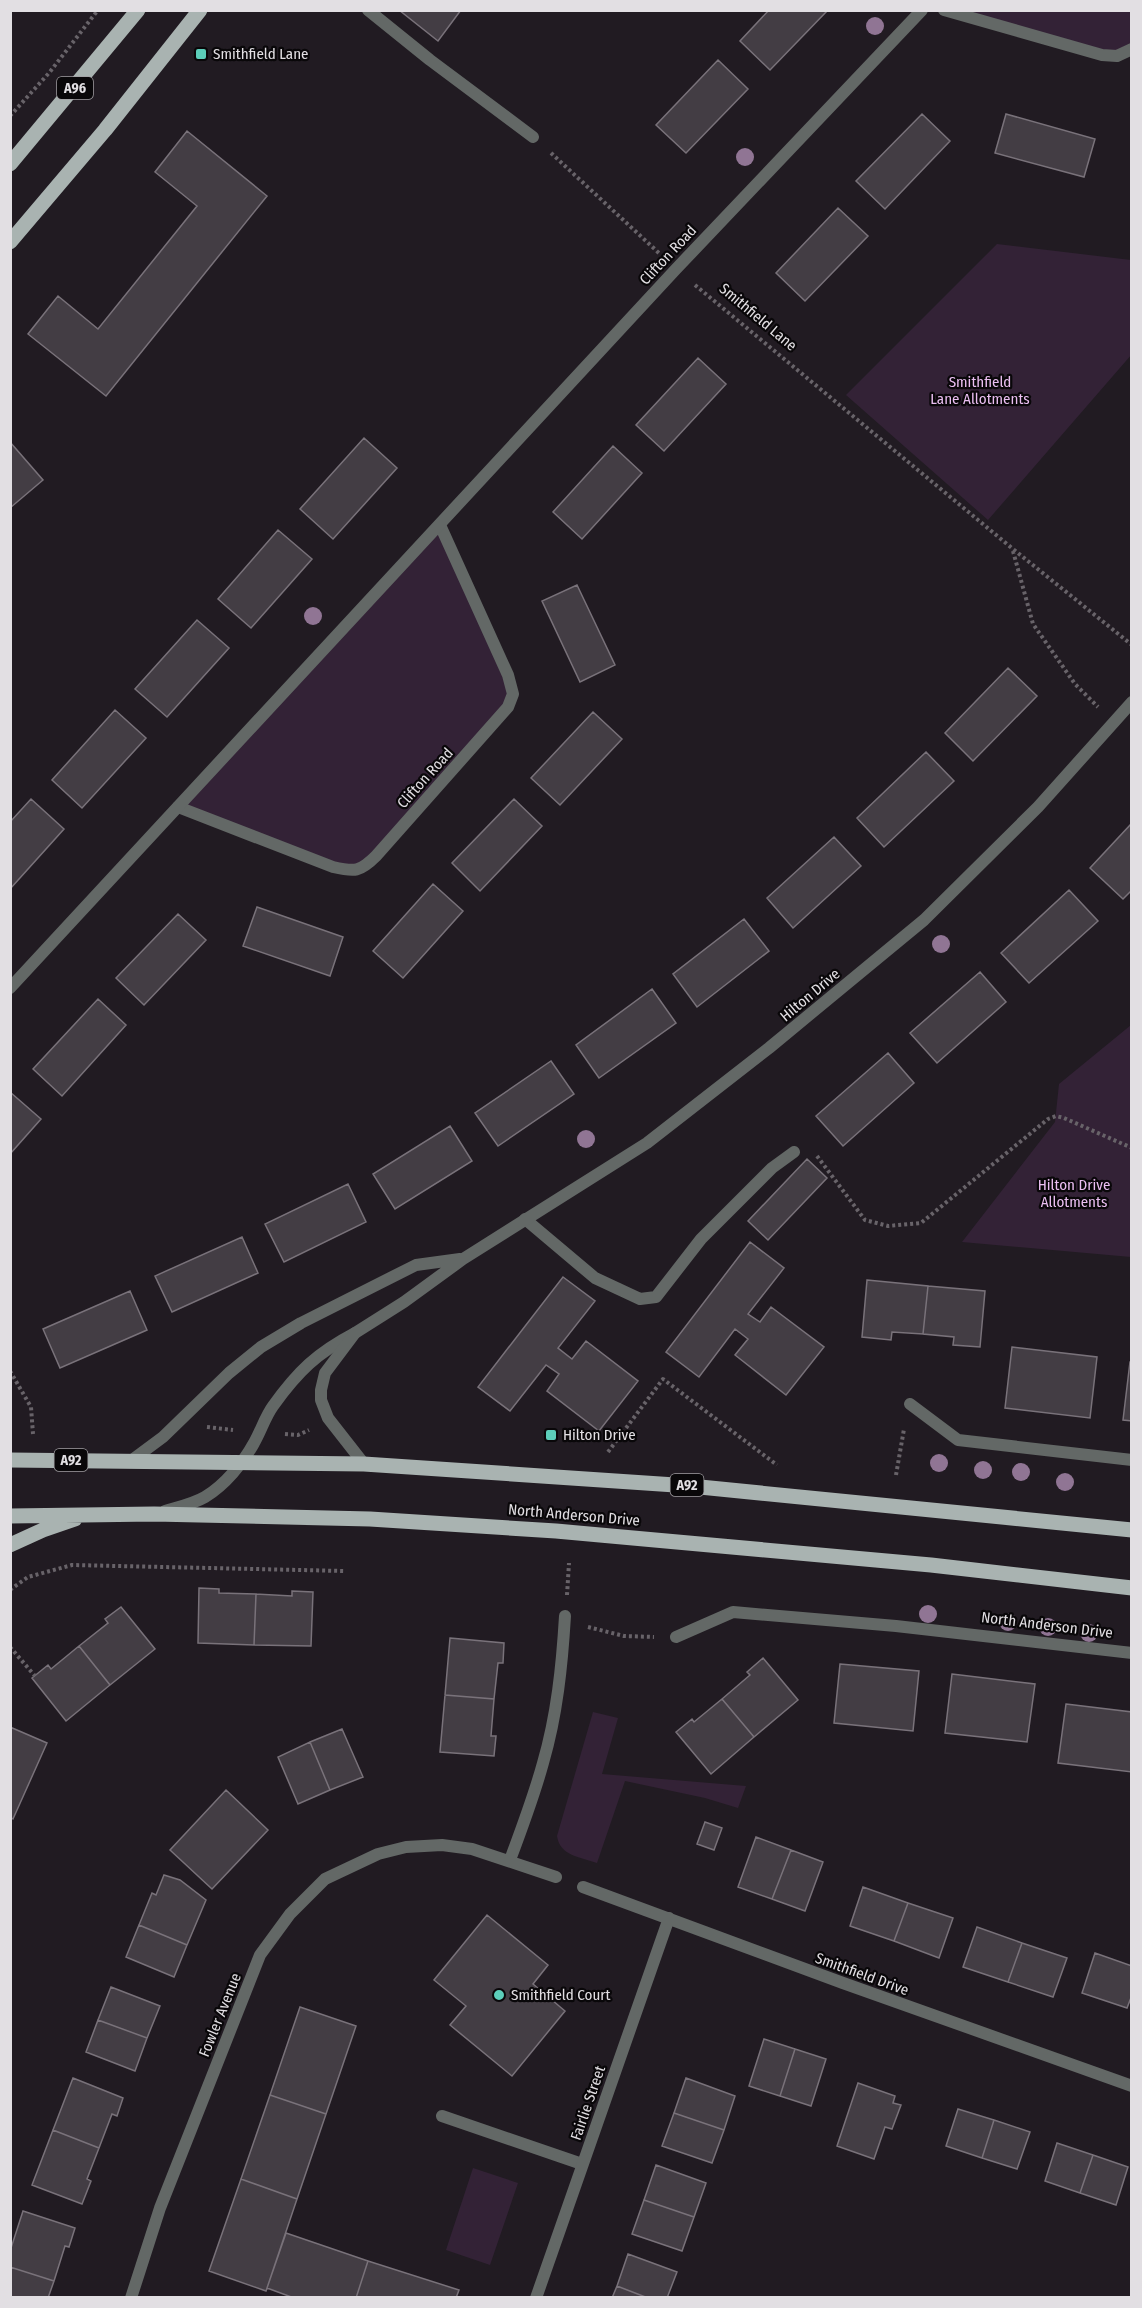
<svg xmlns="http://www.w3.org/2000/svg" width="1142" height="2308" font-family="'Fira Sans Condensed',sans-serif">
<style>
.green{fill:#332236}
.building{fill:#433d44;stroke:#79727a;stroke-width:1.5}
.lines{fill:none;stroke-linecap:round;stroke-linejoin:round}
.path{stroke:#686369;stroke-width:4;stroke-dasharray:3 3;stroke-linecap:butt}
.service{stroke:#636866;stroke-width:12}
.minor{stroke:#636866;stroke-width:12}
.tertiary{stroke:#636866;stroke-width:12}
.primary{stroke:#a9b3b1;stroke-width:15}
.tree{fill:#907594}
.poi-dot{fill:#5cceba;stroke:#090709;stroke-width:2}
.labels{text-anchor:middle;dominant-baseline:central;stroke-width:4.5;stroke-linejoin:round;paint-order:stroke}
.shield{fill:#090709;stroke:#a19ea2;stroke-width:1.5}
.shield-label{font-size:14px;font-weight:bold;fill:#e2dfe3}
.poi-label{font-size:15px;fill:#e2dfe3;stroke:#090709;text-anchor:start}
.street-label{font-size:15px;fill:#e2dfe3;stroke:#090709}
.park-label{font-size:15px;fill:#ebbff2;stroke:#090709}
</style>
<rect width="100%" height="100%" fill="#211b22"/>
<path class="green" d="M944,11H1131V49L1117,56Z
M997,244L1131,260L1132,354L988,520L846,395Z
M440,525L513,694L376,856L351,871L178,807Z
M1131,1025V1257L962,1242L1055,1122L1059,1084Z
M593,1712L618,1718L602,1774L746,1786L738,1808L705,1798L625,1781L597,1863C580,1857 560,1856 557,1836Z
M473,2168L518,2183L490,2265L446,2250Z"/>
<path class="building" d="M399,10H461L438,41Z
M769,10H828L770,70L740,41Z
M718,60L748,89L686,153L656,125Z
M922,114L950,141L885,209L856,181Z
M1006,114L1095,139L1084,177L995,153Z
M187,131L267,196L106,396L28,334L58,296L98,329L197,206L155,172Z
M838,208L868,236L805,301L776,273Z
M698,358L726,384L664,451L636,425Z
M364,438L397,468L333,539L300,509Z
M10,442L43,480L10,508Z
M613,446L642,473L582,539L553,512Z
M278,530L312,559L251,628L218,599Z
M577,585L615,665L580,682L542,601Z
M197,620L229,648L167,717L135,689Z
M1008,668L1037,696L973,761L945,733Z
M115,710L146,738L82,808L52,780Z
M593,712L622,739L560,805L531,778Z
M926,752L954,781L884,847L857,818Z
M31,799L64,829L10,889V822Z
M514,799L542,826L480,891L452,863Z
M1132,823V890L1123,899L1090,868Z
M834,837L861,866L793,928L767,898Z
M433,884L463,911L403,978L373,951Z
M1069,890L1098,921L1029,983L1001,953Z
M257,907L343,937L330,976L243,946Z
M178,914L206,940L144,1005L116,978Z
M744,919L769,951L697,1007L673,974Z
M980,972L1006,1002L937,1063L910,1033Z
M652,989L676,1023L599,1078L576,1045Z
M98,999L126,1025L62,1096L33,1069Z
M888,1053L914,1083L843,1146L816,1116Z
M551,1061L574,1094L498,1146L475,1113Z
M10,1092L41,1119L10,1154Z
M450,1126L472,1161L395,1209L373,1174Z
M807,1159L827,1178L768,1240L748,1221Z
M348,1184L366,1222L284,1262L265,1224Z
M242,1237L258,1273L172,1312L155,1276Z
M750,1242L784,1268L748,1314L760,1322L771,1307L824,1347L786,1395L735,1355L748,1339L735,1329L699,1377L666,1352Z
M563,1277L595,1301L558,1348L572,1359L586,1341L638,1381L599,1431L547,1391L559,1374L546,1365L510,1411L478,1387Z
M867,1280L928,1286L923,1334L892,1332L891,1340L862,1337Z
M928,1286L985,1291L980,1347L953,1345L954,1337L923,1334Z
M130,1291L147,1330L60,1368L43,1329Z
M1012,1347L1097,1357L1090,1418L1005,1408Z
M1130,1362H1132V1421L1123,1420Z
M199,1588L219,1589V1593L256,1594L254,1645L198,1643Z
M292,1591L313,1592L311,1646L254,1645L256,1594L292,1596Z
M121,1607L155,1649L110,1685L79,1646L108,1623L105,1619Z
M450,1638L504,1643L503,1663H498L494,1699L445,1695Z
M79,1646L110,1685L66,1721L32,1678L48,1665L51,1669Z
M763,1658L798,1700L754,1737L722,1699L750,1675L747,1672Z
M840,1664L919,1671L913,1731L834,1723Z
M952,1674L1035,1684L1027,1742L945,1733Z
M445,1695L494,1699L491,1736H496L494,1756L440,1752Z
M722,1699L754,1737L711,1774L676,1732L692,1719L694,1722Z
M1066,1704L1132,1712V1772L1058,1763Z
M10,1727L47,1743L13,1819L10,1817Z
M342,1729L363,1777L330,1790L310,1742Z
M310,1742L330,1790L298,1804L278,1757Z
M226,1790L268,1830L212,1889L170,1850Z
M705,1822L722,1828L714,1850L697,1844Z
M756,1837L791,1850L772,1899L738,1887Z
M791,1850L823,1862L805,1911L772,1899Z
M164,1875L180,1880L206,1900L187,1945L139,1925L152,1893L156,1895Z
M863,1887L908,1903L894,1941L850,1926Z
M908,1903L953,1918L939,1958L894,1941Z
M487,1915L548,1965L533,1984L565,2011L512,2076L450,2025L466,2006L434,1980Z
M139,1925L187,1945L174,1977L126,1957Z
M977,1927L1022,1943L1008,1982L963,1967Z
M1022,1943L1067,1958L1053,1997L1008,1982Z
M1095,1953L1132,1966V1995L1127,2008L1082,1993Z
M111,1987L160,2006L147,2038L98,2020Z
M300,2007L356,2026L326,2114L270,2095Z
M98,2020L147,2038L135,2071L86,2052Z
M764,2039L795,2049L780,2096L749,2086Z
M795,2049L826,2059L811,2106L780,2096Z
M73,2078L123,2098L117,2116L112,2114L99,2148L53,2130Z
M686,2078L735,2096L724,2130L674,2113Z
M858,2083L895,2096L893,2103L901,2105L892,2129L885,2127L874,2159L837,2146Z
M270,2095L326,2114L297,2199L241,2179Z
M958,2109L994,2120L982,2158L946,2146Z
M674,2113L724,2130L712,2163L662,2146Z
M994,2120L1030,2132L1017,2169L982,2158Z
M53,2130L99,2148L87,2179L91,2181L82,2204L32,2185Z
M1057,2143L1093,2155L1080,2193L1045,2181Z
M1093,2155L1128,2167L1116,2205L1080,2193Z
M656,2165L706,2183L694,2217L644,2200Z
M241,2179L297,2199L266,2291L209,2271Z
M644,2200L694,2217L682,2251L632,2234Z
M23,2211L75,2228L69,2247L65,2246L54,2281L10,2267V2251Z
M286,2233L368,2261L356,2298H294L267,2288Z
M628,2254L677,2272L667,2298H648L617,2286Z
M368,2261L459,2290L456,2298H356Z
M10,2267L54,2281L48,2298H10Z
M617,2286L648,2298H612Z"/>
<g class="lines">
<path class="path" d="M10,116L49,73L98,10
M551,153L660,254
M695,285L1013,549L1132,645
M1013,551L1033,624L1075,684L1098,707
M817,1156L865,1220L888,1226L921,1223L1048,1119L1056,1116L1064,1118L1132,1148
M10,1371L31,1407L33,1434
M207,1427L233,1430
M285,1434L298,1435L309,1430
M608,1452L663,1379L777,1465
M896,1475L904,1429
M10,1590L28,1577L72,1565L345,1571
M567,1595L569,1563
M588,1627L624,1636L654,1637
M10,1647L35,1676"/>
<path class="service" d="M368,10L430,60L533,137
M525,1219L595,1278L640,1299L656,1297L701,1239L772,1168L794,1152
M165,1511C179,1507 193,1504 205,1497C225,1485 243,1463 254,1443C261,1431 265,1417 273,1406C298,1371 317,1353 355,1333
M442,2116L582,2164"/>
<path class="minor" d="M944,10L1102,55L1117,56L1132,49
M178,807L333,867C355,872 360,872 376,856L508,707L513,694L508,675L440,525
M910,1404L958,1440L1132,1460
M676,1637L733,1612L896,1626L1132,1653
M510,1860C522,1828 534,1796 543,1763C557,1715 562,1666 565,1616
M583,1887L843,1983L1132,2086
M131,2298L160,2208L260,1955L290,1914L325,1879L378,1854L406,1847L442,1845L472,1849L556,1877
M536,2298L669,1918"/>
<path class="tertiary" d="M10,988L676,269L922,10
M132,1460L163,1437L229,1373L261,1347L301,1323L416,1265L460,1259
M364,1464L328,1418L321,1400V1390L325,1373L355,1333L404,1302L463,1259L647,1143L769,1048L924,920L1038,807L1132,702"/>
<path class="primary" d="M10,164L138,10
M10,242L105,130L200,10
M10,1460L364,1464L690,1486L1132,1530
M10,1516L154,1514L370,1519L556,1531L931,1565L1132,1588
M10,1545L43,1530L75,1519"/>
</g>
<g class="tree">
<circle cx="875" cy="26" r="9"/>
<circle cx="745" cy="157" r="9"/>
<circle cx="313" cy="616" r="9"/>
<circle cx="941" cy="944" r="9"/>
<circle cx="586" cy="1139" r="9"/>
<circle cx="939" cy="1463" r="9"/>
<circle cx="983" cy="1470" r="9"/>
<circle cx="1021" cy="1472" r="9"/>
<circle cx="1065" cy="1482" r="9"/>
<circle cx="928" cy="1614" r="9"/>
<circle cx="1008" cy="1622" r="9"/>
<circle cx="1048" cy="1627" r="9"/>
<circle cx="1089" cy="1633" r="9"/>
</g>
<g class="poi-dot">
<rect x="195" y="48" width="12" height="12" rx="3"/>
<rect x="545" y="1429" width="12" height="12" rx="3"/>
<circle cx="499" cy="1995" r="6"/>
</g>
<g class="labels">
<g class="shield">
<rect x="57" y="77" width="36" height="22" rx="4.5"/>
<rect x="54.5" y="1449" width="33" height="22" rx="4.5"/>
<rect x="670.5" y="1474" width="33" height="22" rx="4.5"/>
</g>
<g class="shield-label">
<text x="75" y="88">A96</text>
<text x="71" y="1460">A92</text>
<text x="687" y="1485">A92</text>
</g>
<g class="poi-label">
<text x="213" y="54">Smithfield Lane</text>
<text x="563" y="1435">Hilton Drive</text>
<text x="511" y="1995">Smithfield Court</text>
</g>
<g class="street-label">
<text transform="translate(668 255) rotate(-47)">Clifton Road</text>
<text transform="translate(758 317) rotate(40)">Smithfield Lane</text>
<text transform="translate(425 778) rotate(-48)">Clifton Road</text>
<text transform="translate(810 995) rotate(-40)">Hilton Drive</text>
<text transform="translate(574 1515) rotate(5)">North Anderson Drive</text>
<text transform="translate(1047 1625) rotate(7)">North Anderson Drive</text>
<text transform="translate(862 1974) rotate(20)">Smithfield Drive</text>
<text transform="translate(220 2015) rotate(-68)">Fowler Avenue</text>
<text transform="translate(588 2103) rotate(-71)">Fairlie Street</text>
</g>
<g class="park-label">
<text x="980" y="382">Smithfield<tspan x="980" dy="17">Lane Allotments</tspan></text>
<text x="1074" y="1185">Hilton Drive<tspan x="1074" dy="17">Allotments</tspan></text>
</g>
</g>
<rect width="1142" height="2308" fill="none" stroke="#e2dfe3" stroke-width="24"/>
</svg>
